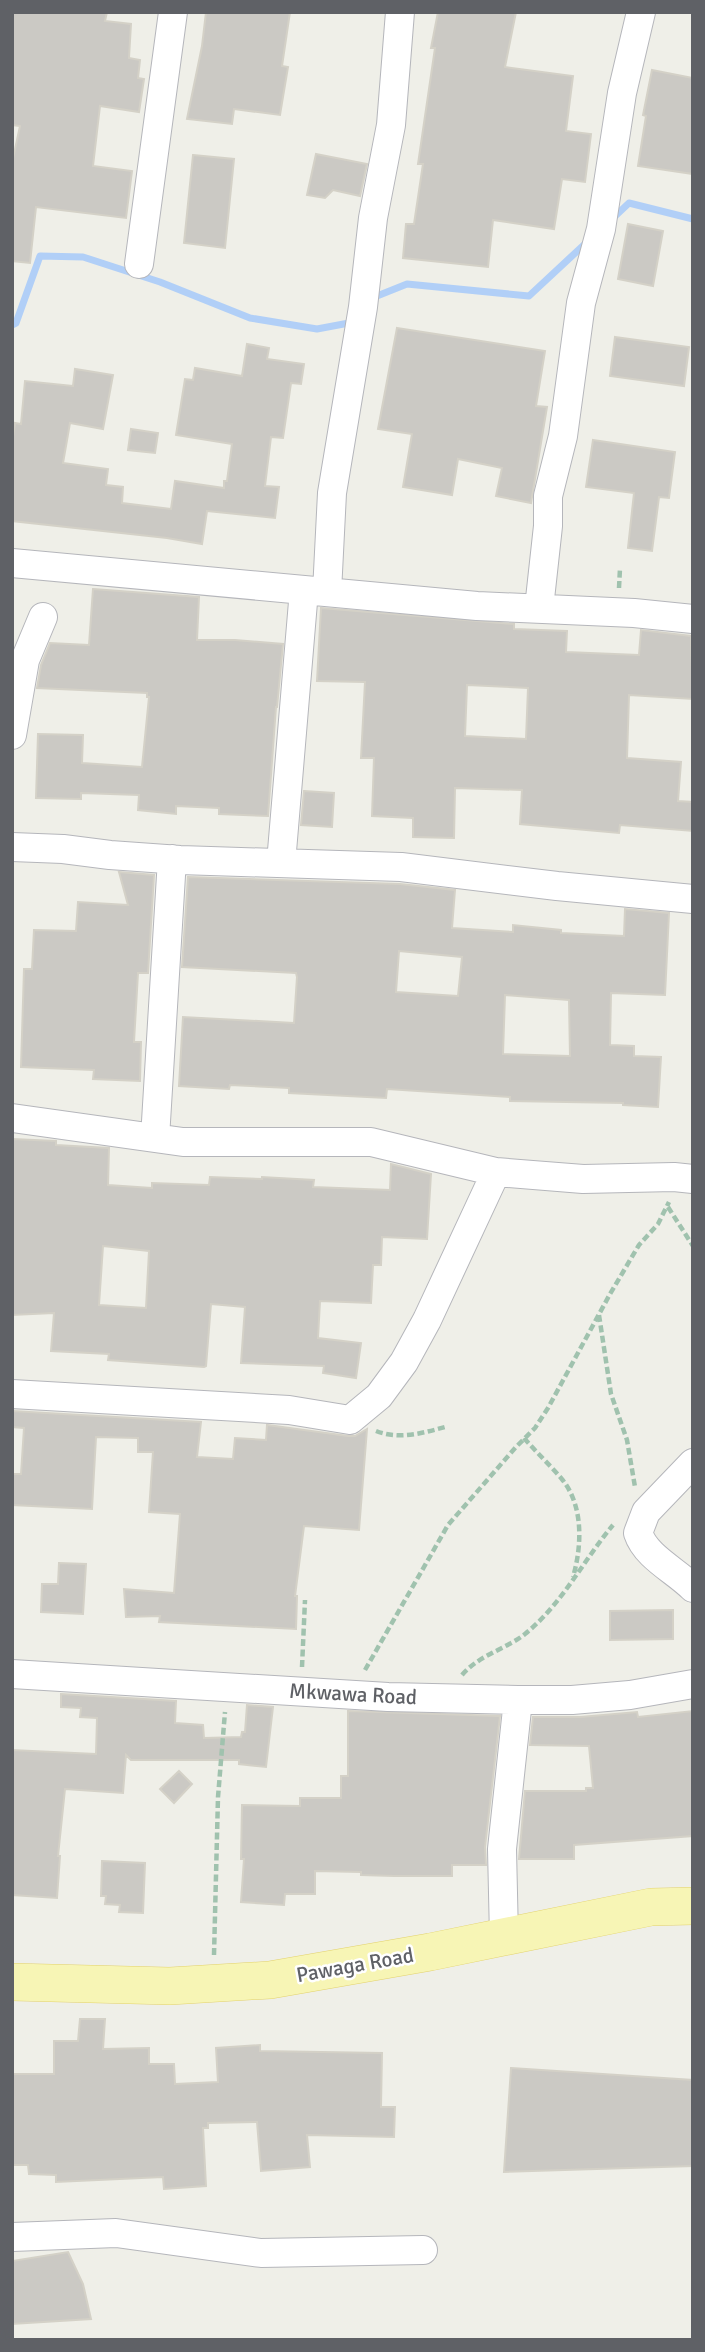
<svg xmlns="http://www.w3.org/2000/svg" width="705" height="2352" font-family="Signika,sans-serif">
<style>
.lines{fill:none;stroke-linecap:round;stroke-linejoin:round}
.stream{stroke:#b1cff7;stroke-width:7}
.building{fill:#cbc9c4;stroke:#d4d1c7;stroke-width:2;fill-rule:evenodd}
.minor-casing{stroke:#b5b6bb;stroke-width:30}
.major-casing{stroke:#e3d26d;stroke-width:38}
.path{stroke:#a0c2ae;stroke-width:4.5;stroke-dasharray:7 3.5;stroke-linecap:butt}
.minor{stroke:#fff;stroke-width:28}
.major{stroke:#f7f5b5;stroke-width:37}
.labels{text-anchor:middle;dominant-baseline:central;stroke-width:5;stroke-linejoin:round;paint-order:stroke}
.street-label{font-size:21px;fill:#5f6166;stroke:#fff}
</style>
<rect width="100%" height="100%" fill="#efefe8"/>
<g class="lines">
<path class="stream" d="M611,220L629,203L693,219
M372,298L407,284L529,296L587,242
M12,325L16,323L40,256L83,257L160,282L250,318L317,329L349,323L352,320"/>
</g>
<path class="building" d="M12,12H107L105,21L131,24L129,58L140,60L138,78L144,79L139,112L100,106L93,166L132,171L126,218L36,207L30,263L12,261V163L20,126L12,125Z
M206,12H290L282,66L288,67L280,115L234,109L232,124L187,119L202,46Z
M438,12H516L505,67L573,76L566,131L591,134L585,182L562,179L554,229L493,220L488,267L403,258L406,224H414L423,164H418L435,48H431Z
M652,70L693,78V174L638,166L646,116L643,115Z
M316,154L367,164L360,196L333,190L325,198L307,195Z
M193,155L234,159L225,248L184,243Z
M628,224L663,231L653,286L618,279Z
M397,328L545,351L536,406L547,407L531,503L496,496L502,468L458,459L452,495L403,487L412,434L378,429Z
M615,337L689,347L684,386L610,376Z
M247,344L269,348L267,359L304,364L301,384L291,383L283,438L271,437L265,486L279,487L275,518L207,511L202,544L167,538L12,521V443L15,423L21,424L25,381L73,386L75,369L113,375L103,429L70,423L63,463L108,469L106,485L123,487L122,503L171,509L175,481L224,488V481H227L232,444L176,435L185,379L193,380L195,368L242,376Z
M131,429L158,433L155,453L128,450Z
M593,440L675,452L669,498L659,497L652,551L628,548L634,493L586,487Z
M93,589L199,597L197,640H235L283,644L277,707H276L268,816L219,814V808L176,806V814L138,810L139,795L81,793V799L36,798L38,734L83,735L82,763L142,767L149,697H147V693L37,688L41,665L50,643L89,645Z
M321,608L514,624V629L567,631L566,652L639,655L641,630L691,636L693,699L629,695L627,758L681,762L678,801L693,802V831L620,825L619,833L520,824L522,790L455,788L454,838L413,837V818L372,816L374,758H361L365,682L317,681ZM467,685L528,688L526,739L465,736Z
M304,791L334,793L332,827L301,825Z
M119,872L154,875L148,973H138L134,1042H141L140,1081L93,1079L94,1070L21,1067L24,969H32L34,930L76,931L78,902L128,905Z
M188,877L400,884L455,890L452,928L513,932V925L561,930V933L624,936L625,909L669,913L665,995L611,993L610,1045L634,1046V1056L661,1057L658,1107L623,1105V1103L510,1101V1097L387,1089L386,1098L289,1093V1088L230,1085L229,1089L179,1086L183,1017L294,1023L297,977L296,973L182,967ZM399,951L462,957L458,996L396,992ZM505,995L569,1000L570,1056L503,1054Z
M12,1139L56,1141V1145L109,1148L108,1185L152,1188V1183L209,1185L210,1177L262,1179V1177L314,1180L313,1187L390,1190L391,1164L431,1174L427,1239L382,1237L381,1265H373L371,1303L320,1301L318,1338L361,1343L356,1378L323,1373L324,1366L241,1363L245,1307L211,1304L206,1366L204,1367L108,1360L109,1354L51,1351L54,1313L12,1315ZM103,1246L149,1251L146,1308L99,1305Z
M12,1411L201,1422L197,1457L233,1459L235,1438L266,1440L267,1425L348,1436H355L367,1429L359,1530L304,1526L295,1596H297L296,1629L159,1622L160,1616L126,1617L124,1589L174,1593L180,1514L149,1512L153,1452H138V1438L96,1437L92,1509L12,1505V1474H21L24,1428L12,1427Z
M59,1563L86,1564L83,1614L41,1612L42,1584H58Z
M673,1610V1639L610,1640V1611Z
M61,1694L176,1701L175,1723L203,1725L204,1738L241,1737L242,1732H245L247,1705L273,1707L266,1767L239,1764V1760H131L126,1755L123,1793L65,1789L58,1856H60L57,1898L12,1895V1750L96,1754L97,1718L80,1717L81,1708L61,1707Z
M348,1711L500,1716L485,1847L486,1865H452V1876H394L361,1875V1872L315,1871V1894H285L284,1905L241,1902L244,1859H241L242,1805L300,1806V1798H341V1776H348Z
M693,1711V1836L574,1845V1859H519L525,1791H586V1788H593L589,1746L530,1745L533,1717H580L637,1712L638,1717Z
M179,1771L192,1784L174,1803L160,1789Z
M102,1861L145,1863L143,1913L119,1912L120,1905L105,1904L106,1896H101Z
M80,2019H105L103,2049L149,2048V2064H174L175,2084L218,2082L216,2048L260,2045V2051L382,2053L381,2107H395L394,2137L307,2135L310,2167L261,2171L257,2122L208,2123V2128H203L206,2186L164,2189L163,2177L56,2182V2175L29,2174L28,2165H12V2074H54V2041H78Z
M511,2068L693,2080V2166L504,2172Z
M68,2252L83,2284L91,2319L12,2324V2261Z"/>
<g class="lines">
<defs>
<path id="minor" d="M139,264L173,12
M12,563L477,606L634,613L693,619
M327,592L332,493L363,307L373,218L391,125L400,12
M539,608L548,526V496L563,436L581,303L601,229L622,93L641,12
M12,735L25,660L43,617
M12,847L63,849L110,855L180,860L401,867L557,886L693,899
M281,863L304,590
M12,1118L183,1142H371L496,1172L583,1179L674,1177L693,1179
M155,1138L172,859
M12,1394L289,1410L350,1420L379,1396L404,1362L427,1320L496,1172
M693,1463L646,1512L638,1533C646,1557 675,1570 693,1588
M12,1674L388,1697L518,1700H572L630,1695L693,1684
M504,1937L502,1849L518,1700
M12,2237L116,2233L261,2253L423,2250"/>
<path id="major" d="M12,1982L170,1986L270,1980L430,1952L651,1907L693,1906"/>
</defs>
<use href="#minor" class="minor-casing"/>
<use href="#major" class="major-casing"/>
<path class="path" d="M619,588L620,568
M668,1207L693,1246
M599,1315L611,1394L627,1440L635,1487
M376,1431C399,1440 423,1433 445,1427
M524,1438C536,1452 550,1465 561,1478C584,1505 582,1546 573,1577
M302,1667L305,1600
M365,1670L448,1525L516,1447L535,1428L548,1408L610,1294L639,1245L658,1224L669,1202
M462,1675C479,1655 506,1649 525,1634C562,1604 583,1561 613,1525
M214,1955L218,1797L225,1712"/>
<use href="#minor" class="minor"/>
<use href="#major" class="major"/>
</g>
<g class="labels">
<g class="street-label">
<text transform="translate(353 1694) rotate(3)">Mkwawa Road</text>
<text transform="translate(355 1965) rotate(-10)">Pawaga Road</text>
</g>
</g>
<rect width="705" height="2352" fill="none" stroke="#5f6166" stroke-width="28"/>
</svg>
